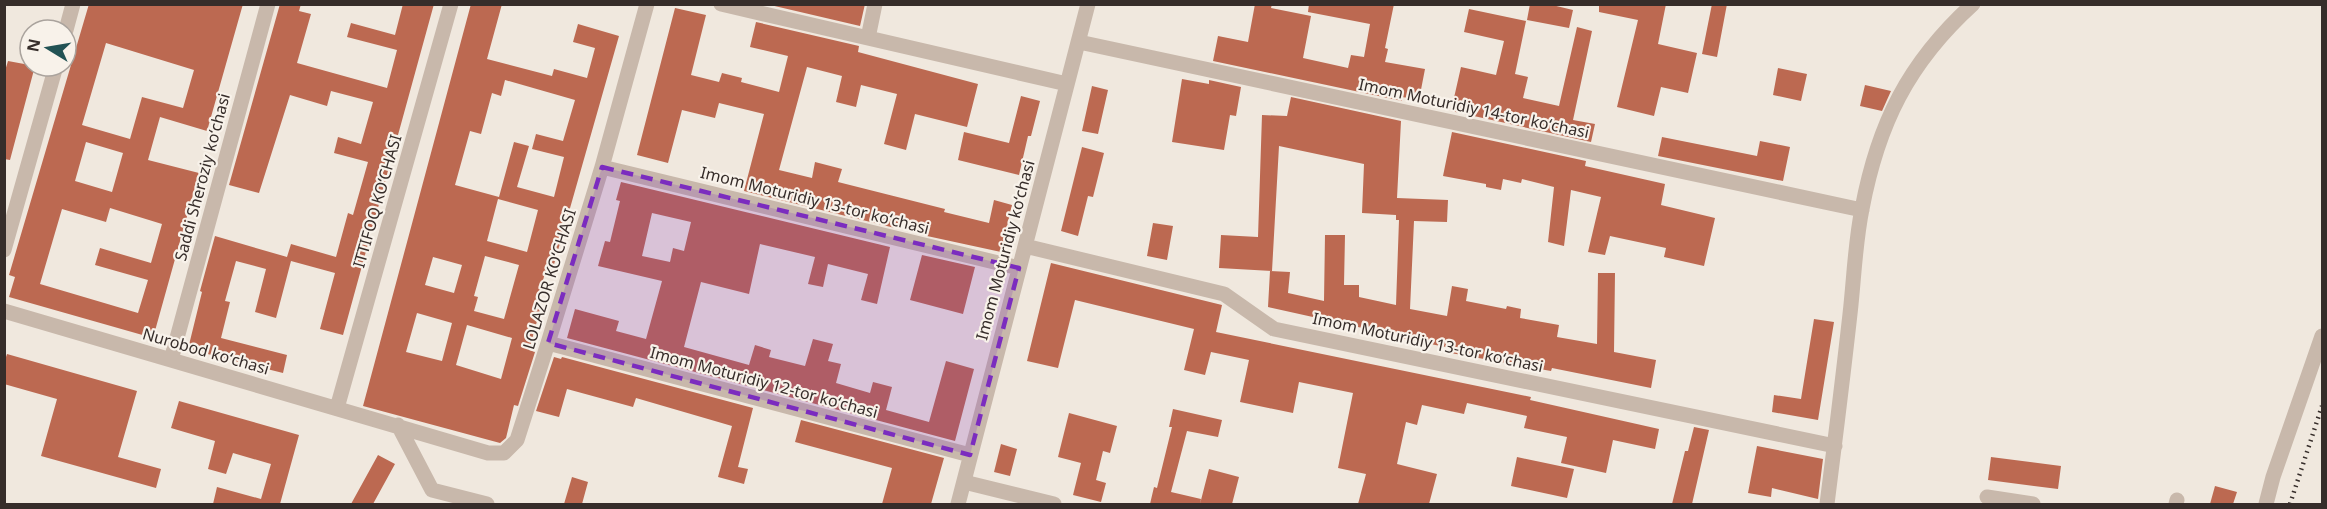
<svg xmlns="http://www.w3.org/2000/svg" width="2327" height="509" font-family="'Noto Sans',sans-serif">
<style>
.building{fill:#bc6951;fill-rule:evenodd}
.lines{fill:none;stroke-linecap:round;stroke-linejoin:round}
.minor{stroke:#c8b8ab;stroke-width:15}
.rail{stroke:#362d2a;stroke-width:4.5;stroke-dasharray:1.5 4.5;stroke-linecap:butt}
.marked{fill:#7b2cbf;fill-opacity:0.2;stroke:#7b2cbf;stroke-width:4.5;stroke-dasharray:12 8;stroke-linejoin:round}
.labels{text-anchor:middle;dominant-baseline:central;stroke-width:4.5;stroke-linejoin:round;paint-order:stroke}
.street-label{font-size:16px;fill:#362d2a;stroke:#f8f2ea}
</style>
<rect width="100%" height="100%" fill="#f0e8de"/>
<path class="building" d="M89,4H243L207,131L160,117L148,160L199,173L153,338L9,297L15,277L9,275ZM106,43L194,70L183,108L142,97L130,139L82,125ZM86,142L123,153L112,192L75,181ZM110,208L162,224L151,263L100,248L95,265L148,280L138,313L40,284L62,209L106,222Z
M280,4H301L299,11L311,14L297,63L387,88L397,50L347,37L351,23L395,35L403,4H434L343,335L320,329L335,273L291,261L276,318L255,312L266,269L236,261L225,301L230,302L221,338L287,355L283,373L188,349L202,292L200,291L215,236L287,257L291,244L336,257L348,213L353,215L368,162L334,153L338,137L361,144L373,102L331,91L327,106L290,95L259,193L229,185Z
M471,4H502L487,59L552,76L554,69L587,78L595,48L573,42L578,24L619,36L551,275L545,273L537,302L542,303L529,350L535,352L518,406L514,405L506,438L500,443L363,406ZM505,80L575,100L563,141L536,134L532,149L564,157L554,197L517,187L529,146L514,142L499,197L455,185L470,131L481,134L492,93L501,96ZM498,199L538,210L527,252L487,241ZM485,256L519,265L504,319L474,311L478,297L474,296ZM433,257L462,265L454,293L425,285ZM417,313L452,323L442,361L406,352ZM467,325L512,338L501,379L456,365Z
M766,4H865L860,26Z
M1255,4H1272L1271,8L1311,16L1303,58L1348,68L1351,55L1364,57L1370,24L1308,12L1309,4H1394L1385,48L1388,49L1385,62L1425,69L1419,100L1402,97V101L1213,61L1218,36L1248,42Z
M1530,4H1548L1573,10L1569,28L1527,20Z
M1599,4H1666L1658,44L1697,53L1688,93L1661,87L1654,116L1617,107L1638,20L1599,12Z
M1712,4H1727L1717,57L1702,54Z
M675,8L706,15L691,75L719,82L722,73L742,78L741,82L779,92L788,56L750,47L756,22L859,46L858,52L978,84L967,127L915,114L906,150L884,144L897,94L861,85L856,107L836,102L842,76L807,67L779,170L812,178L815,162L842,169L838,182L945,209L944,212L989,223L994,200L1012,205L1001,252L927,236L928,233L895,225V228L744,191L764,114L719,103L715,118L682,110L668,163L637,155Z
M1469,9L1526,21L1515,74L1528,77L1523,98L1559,106L1577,27L1592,31L1573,120L1595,124L1591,142L1451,111L1461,67L1496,75L1504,41L1464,32Z
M8,61L35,66L10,160L4,159V74Z
M1778,68L1807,74L1801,101L1773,95Z
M1182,79L1209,84V80L1241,87L1236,116L1230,115L1224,150L1172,142Z
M1865,85L1891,91L1882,111L1860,106Z
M1092,86L1108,90L1098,134L1082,131Z
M1021,96L1040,101L1031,136H1028L1019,175L958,160L964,132L1009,143Z
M1291,97L1401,121L1397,198L1448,200L1447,222L1414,221L1410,309L1447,316L1452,286L1468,289L1466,301L1506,309L1507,306L1521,309L1520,318L1559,325L1557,337L1597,344L1598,273H1615L1614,352L1656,360L1651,388L1552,368L1551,371L1445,352L1446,347L1394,337V335L1268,307L1270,271L1290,272L1288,293L1324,301L1325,235H1345L1344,285H1359V297L1396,305L1399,220H1396V215L1362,213L1364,164L1279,146L1272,271L1219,268L1221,235L1258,237L1262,115L1287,116Z
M1452,132L1586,161L1585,166L1665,184L1661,205L1715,218L1704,266L1664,257L1666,248L1610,236L1605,255L1588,252L1601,197L1571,190L1564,246L1548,242L1554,187L1522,179L1521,183L1503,179L1501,190L1486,187V184L1443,176Z
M1662,137L1757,156L1760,141L1790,147L1783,181L1658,156Z
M1082,147L1104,153L1093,197L1088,196L1078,236L1061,231Z
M621,182L890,247L877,304L861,300L868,274L828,264L823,287L808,284L815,257L760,244L749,294L701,282L684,347L749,365L755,345L771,350L769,357L805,366L813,339L833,344L828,361L841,364L836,383L870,393L873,382L892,387L886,410L929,422L946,361L974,369L955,441L567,338L575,309L619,321L616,331L646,339L662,281L598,266L605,241L610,242L620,201L616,200ZM652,213L691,222L684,251L673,248L670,262L642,256Z
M1153,223L1173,226L1167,260L1147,256Z
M922,255L975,267L963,314L910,300Z
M1051,263L1222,305L1216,332L1531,397L1530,400L1659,429L1655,449L1613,440L1606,473L1561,463L1567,437L1524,428L1527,416L1467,403L1464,414L1422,405L1417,425L1406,422L1397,464L1437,474L1429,504H1358L1366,474L1338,468L1353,393L1299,382L1293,413L1240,402L1249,360L1211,352L1205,375L1184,370L1194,329L1075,300L1058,368L1027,361Z
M1814,319L1834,322L1818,420L1772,412L1774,395L1801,399Z
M7,354L137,391L118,457L161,469L156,488L41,456L57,399L4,384V363Z
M554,357L561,359L562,357L753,408L738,467L748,469L744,484L718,477L732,426L636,398L633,407L567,389L559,417L536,411Z
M179,401L299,435L280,504H213L217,487L261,499L271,464L233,453L226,474L208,469L215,441L171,428Z
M1173,409L1222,420L1218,437L1187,431L1171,492L1201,499L1200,504H1150L1154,487L1157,488L1172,427H1169Z
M1069,413L1117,426L1110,453L1103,451L1096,480L1106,483L1101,502L1073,495L1081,463L1058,457Z
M801,420L944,458L931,504H882L892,468L795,442Z
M1694,427L1709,430L1692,504H1672L1685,451H1688Z
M1001,444L1017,449L1010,476L994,472Z
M1757,446L1823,459L1818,499L1772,488L1771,497L1748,493Z
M378,455L395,464L373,504H351Z
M1517,457L1574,469L1567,498L1511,486Z
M1991,457L2061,466L2058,489L1988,480Z
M1209,469L1239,477L1232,504H1200Z
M572,477L588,482L582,504H564Z
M2215,486L2237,492L2233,504H2210Z"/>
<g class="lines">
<path class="minor" d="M721,4L1067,84
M66,30L73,4
M868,38L875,4
M1079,42L1862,210
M602,167L1019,268
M1025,246L1224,294L1274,329L1835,446
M4,250L56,66
M4,311L488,453H504L517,440L548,343L602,167L647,4
M548,343L970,455
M171,360L268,4
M337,408L451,4
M398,425L432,490L487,504
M964,482L1054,504
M1987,497L2033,504
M958,504L1088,4
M1827,504C1835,441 1843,377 1850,314C1854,279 1855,243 1862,209C1878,124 1908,63 1973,4
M2176,504L2177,500
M2266,504L2273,477L2322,336"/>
<path class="rail" d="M2290,504L2322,406"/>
</g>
<path class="marked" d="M602,167L1019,268L970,455L548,343Z"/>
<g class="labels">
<g class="street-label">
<text transform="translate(1474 108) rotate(12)">Imom Moturidiy 14-tor koʻchasi</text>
<text transform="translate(202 177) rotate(-75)">Saddi Sheroziy koʻchasi</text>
<text transform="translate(815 200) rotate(14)">Imom Moturidiy 13-tor koʻchasi</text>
<text transform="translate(377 201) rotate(-74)">ITTIFOQ KO‘CHASI</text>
<text transform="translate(1005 250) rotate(-75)">Imom Moturidiy koʻchasi</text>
<text transform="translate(549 279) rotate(-73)">LOLAZOR KO‘CHASI</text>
<text transform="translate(1428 342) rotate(12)">Imom Moturidiy 13-tor koʻchasi</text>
<text transform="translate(206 351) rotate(16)">Nurobod koʻchasi</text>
<text transform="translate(764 382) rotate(15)">Imom Moturidiy 12-tor koʻchasi</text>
</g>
</g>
<rect width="2327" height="509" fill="none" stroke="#362d2a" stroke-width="12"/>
<g transform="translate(48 48) rotate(281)"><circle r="28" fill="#f8f2ea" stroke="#aaa39d" stroke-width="1.5"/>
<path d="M0-4.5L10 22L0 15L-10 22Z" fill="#225254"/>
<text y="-9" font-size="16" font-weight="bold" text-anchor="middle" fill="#362d2a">N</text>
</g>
</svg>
